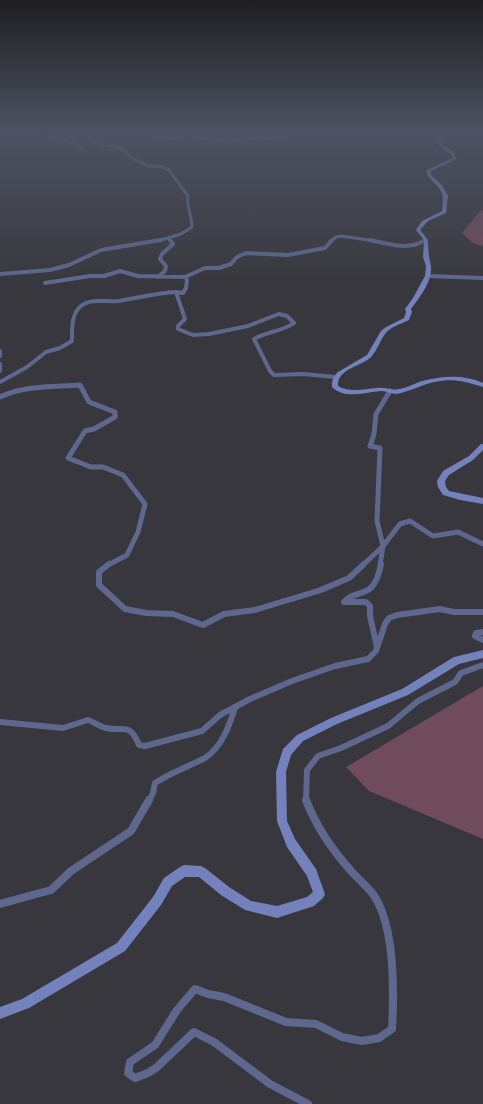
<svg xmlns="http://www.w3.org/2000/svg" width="483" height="1104" font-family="'Nunito Sans',sans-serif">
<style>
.green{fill:#704b5b}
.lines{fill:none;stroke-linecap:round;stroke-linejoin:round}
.minor-far4{stroke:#5e688e;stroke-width:3}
.minor-far3{stroke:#5e688e;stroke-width:4}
.minor-far2{stroke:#5e688e;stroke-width:5}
.minor-far1{stroke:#5e688e;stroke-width:6}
.minor{stroke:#5e688e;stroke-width:8}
.secondary{fill:#7382bd;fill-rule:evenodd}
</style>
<rect width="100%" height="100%" fill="#38373d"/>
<path class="green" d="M483,210V246L473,243L462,233L479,212Z
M483,686V839L369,791L346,767Z"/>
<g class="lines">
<path class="minor-far4" d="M92,131L87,138L97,143L123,149L130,157L148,166L162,167L169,170L188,196C186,205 192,216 192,227L181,234L158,241
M129,131L165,139L191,136L217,140H239L255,137L275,139L300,134L323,135L329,134L332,131
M46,136L76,143L81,147
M168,238L171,241
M331,241L336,237L341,236L375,241
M424,241L426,240"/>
<path class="minor-far3" d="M370,240C388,244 409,251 425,240
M0,274L50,270L69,265L101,250L161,240
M428,276L483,278
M158,277L165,271L166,266L160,259L162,254L173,244L170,240
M45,283L90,276H104L120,271L138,276L185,277
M176,292L183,293L186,288L187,280L185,277L205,268H219L231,264L237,257L246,253L288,255L325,248L332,240
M0,351V356
M0,364V371
M0,382L27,367L46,352L60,348L72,341C72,329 71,314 81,306C91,298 106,302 118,301C137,298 156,293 176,292L185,319L178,326V329L193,335L209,334L248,326L279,314L287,316L294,323C282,332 267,331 254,339L270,371L274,375L303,374L336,377"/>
<path class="minor-far2" d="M0,397C26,385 52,387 80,385L89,402L115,412V417L94,429L85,431L68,458L91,467H103L123,475L145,504L138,532L127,555L108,565
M363,565L383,546L400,524L410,521L433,536L458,532L483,544
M380,565L383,546L377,521L380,448L370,446L374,434L376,414L390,391"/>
<path class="minor-far1" d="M109,564L99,572V585L125,609L146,613L173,614L203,625L224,614L255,610L321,590L349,578L364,564
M483,632L476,633L475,636L483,640
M377,647L370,616V606L366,602H344C351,594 357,595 366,591C376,587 379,573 381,564
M0,722L63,728L88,720C94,722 100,727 106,728C124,732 130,722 139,745L145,746L202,731L220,715L250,699L292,681L335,666L368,659L376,651L385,624L389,618L397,615L440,609L454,612H483
M149,801L153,793L155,783C171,772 188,767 205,758C222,747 229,726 235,708
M306,801L307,770L318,756L341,748L388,726L418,701L455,682L461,673L483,665"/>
<path class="minor" d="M306,800C316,826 333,851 352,872C358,879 367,886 373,894C395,925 394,992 392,1029L379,1038L362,1041L342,1037L316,1024L286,1022L224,997L208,994L195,989L177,1010L155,1045L130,1062L128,1073L135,1078L148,1073L156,1068L194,1032L214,1042L270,1084L308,1104
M0,904L51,890L71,871L131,831L149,800"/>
<path class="secondary" d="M433,131H437L443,145L453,151L457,159L431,171V175L442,185L448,196L446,213L428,221L420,230C431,243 427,240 429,255C429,260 431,263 431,267C432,282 419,298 411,309L412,312L409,320C401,324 390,327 385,334C380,341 377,350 372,356C362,367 337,368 338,386C350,393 364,389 377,388C385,387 391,391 399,389C406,388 412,385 419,382C441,376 462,374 483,383V387C460,380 448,377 424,385C415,388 406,392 397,394C391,394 387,391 381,391C365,392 345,400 332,387C331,381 334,376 338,372L367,355L381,331L386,327L404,318L406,312L405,309L413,298L425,276L426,266L423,257L424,240L416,230L422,221L442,211C445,189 441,191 427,175V170L453,158L450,153L440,147Z
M481,444H483V450L473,460L449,475L445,481L446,487L449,491L483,498V504L460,500L443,495L438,487L437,481L443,471L469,456Z
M483,650V658L459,664L408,695L337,724L303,741L291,755L286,772L287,821L295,839L316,869L325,894L323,898L314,906L277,918L245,910L221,895L199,877H185L172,886L161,905L125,951L29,1008L0,1019V1007L22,999L117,943L153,897L164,878L180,867L184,865L201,866L205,868L229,887L251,901L277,906L307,897L313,892L307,876L287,847L277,821L276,772L283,749L297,735L331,718L402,689L454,657Z"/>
</g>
<linearGradient id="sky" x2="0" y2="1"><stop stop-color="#1f1e22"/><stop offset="0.46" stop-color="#4d5362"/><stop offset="1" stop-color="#4d5362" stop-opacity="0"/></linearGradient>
<rect width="483" height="286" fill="url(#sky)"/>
</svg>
